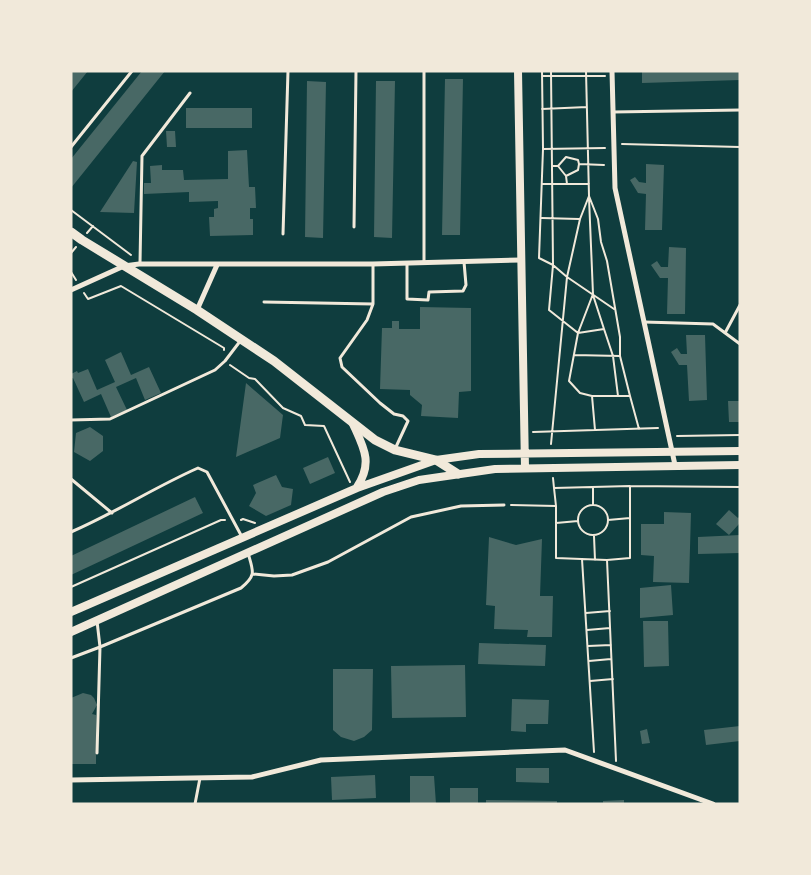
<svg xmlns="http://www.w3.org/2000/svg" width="811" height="875" font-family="Rubik,sans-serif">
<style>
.building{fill:#486865}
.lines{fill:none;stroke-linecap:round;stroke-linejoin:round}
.path{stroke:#f1e9da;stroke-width:2}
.service{stroke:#f1e9da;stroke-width:3}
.minor{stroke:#f1e9da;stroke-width:5}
.tertiary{stroke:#f1e9da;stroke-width:8}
.secondary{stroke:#f1e9da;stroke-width:9}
</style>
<rect width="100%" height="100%" fill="#0f3d3e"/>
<path class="building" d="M71,71H88L71,92Z
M142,71H165L71,188V159Z
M642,71H740V80L642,83Z
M445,79H463L460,235H442Z
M307,81L326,82L323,238L305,237Z
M376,81H395L392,238L374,237Z
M186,108H252V128H186Z
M166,131H175L176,147H167Z
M247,150L249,187H255L256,208H250V219H253V235L210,236L209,217H214V209L218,208V201L189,202V192L144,194V183H151L150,166L162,165V170H183L184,180L228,179V151Z
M133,161L137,162L134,213L100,212Z
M646,164L664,165L662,230H645L646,194L638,193L630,180L635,177L639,182L646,183Z
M669,247L686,248L685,314H667L668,278H660L651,265L657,261L661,267H668Z
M420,307L471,308V391L459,392L458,418L421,416L422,405L410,395V390L380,389L382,328H392V321H399V329H420Z
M686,335H705L707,400L689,401L687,365H679L671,352L677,348L681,354H687Z
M121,352L131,375L149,367L161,393L145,400L136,378L116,387L127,410L111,417L101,394L84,402L73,378L71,379V374L77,371L78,373L88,369L97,390L115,382L105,360Z
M246,383L283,415L280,438L236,457Z
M728,401H740V422H729Z
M90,427L103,436V451L90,461L74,452L76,433Z
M328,457L335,473L310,484L303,468Z
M276,475L282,487L293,489L291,505L266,516L249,506L256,493L253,485Z
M195,497L203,513L71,575V556Z
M729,510L738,518L740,516V525L739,524L729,535L716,524Z
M664,512L691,513L689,583L653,582L654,556L641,555V524H664Z
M740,535V553L698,554V537Z
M489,537L516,545L542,539L540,596H553L552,637H527L528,630L494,629L495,606L486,605Z
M671,585L673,615L640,618V588Z
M643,621H668L669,666L644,667Z
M479,643L546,645L545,666L478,664Z
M465,665L466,717L392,718L391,666Z
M333,669H373L372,730L364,737L354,741L341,737L333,730Z
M83,693L91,695L94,698L97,705L92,714L96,715V764H71V698Z
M512,699L549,700L548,724H526V732L511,731Z
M740,726V741L706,745L704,730Z
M647,729L650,743L642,744L640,731Z
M516,768H549V783L516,782Z
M375,775L376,798L332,800L331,777Z
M410,776H434L436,804H410Z
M450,788H478V804H450Z
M486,800L557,801V804H486Z
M624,800V804H603V801Z"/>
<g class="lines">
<path class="path" d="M542,71L543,149L539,258L553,265L567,277L614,309
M551,71L553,265L549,310L578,333L569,381L580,393L592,396H618
M586,71L589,196L598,219L601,242L607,261L620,337V356L630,396
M542,76H605
M542,109L587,107
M622,144L740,147
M543,149L605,148
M552,166H558L566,176L567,184
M558,166L566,157L578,160L579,164
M566,176L578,170L579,164L604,165
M542,184H589
M589,198L593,294L578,333L604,329L593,295
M71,210L131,255
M542,218L579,219
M87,233L93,226
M71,253L76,247
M71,272L76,280
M84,293L88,299L121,286L224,348V350
M604,329L613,356L618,396H630L639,429
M574,355L620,356
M230,365L249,378L255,379L283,408L301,416L305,425L324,426L350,482
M592,396L595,430
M533,432L658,428
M677,436L740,435
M551,444L567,277L580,219L589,196
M553,478L554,488
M593,488V505
M578 520a15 15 0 1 1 30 0a15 15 0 1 1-30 0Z
M511,505L556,506
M241,520L243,519L255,523
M608,520L630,518
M556,523L578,521
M594,536L595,560
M582,559L594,752
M607,560L556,558V506L554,488L630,486
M71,587L221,520H225
M586,613L610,611
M587,630L610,628
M588,646L611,645
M589,661L611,659
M590,681L613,679
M616,761L607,560L630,558V486L740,487"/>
<path class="service" d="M424,71V262
M613,112L740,110
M71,147L132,71
M354,227L356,71
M283,234L288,71
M140,263L142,156L190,93
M407,263V299L428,300L429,292L463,291L466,285L464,262
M373,264V304L367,320L340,358L342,367L380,403L394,414L403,416L408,421L395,449
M264,302L373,304
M644,322L713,324L740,344
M725,333L740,305
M71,420L110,419L215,370L225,361L241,340
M71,479L112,513
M71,532C115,513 155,487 198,468L207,472L242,537
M253,574L274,576L292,575L328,562L411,517L461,506L504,505
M71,658L100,647L97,621
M97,753L100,647L241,588C257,575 253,571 248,553
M195,804L200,778"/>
<path class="minor" d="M612,71L615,188L675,465
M71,290L124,266L139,264H373L521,260
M197,310L217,265
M71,780L252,777L321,760L565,750L713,804"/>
<path class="tertiary" d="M518,71L525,468
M353,424C364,448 373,463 357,487
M71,612L357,488L436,460L479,454L740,451
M71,632L383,492L419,480L495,469L740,465"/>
<path class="secondary" d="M71,232L82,240L197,310L274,361L375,440L395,450L436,460L458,474"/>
</g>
<rect width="811" height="875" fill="none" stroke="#f1e9da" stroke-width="145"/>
</svg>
